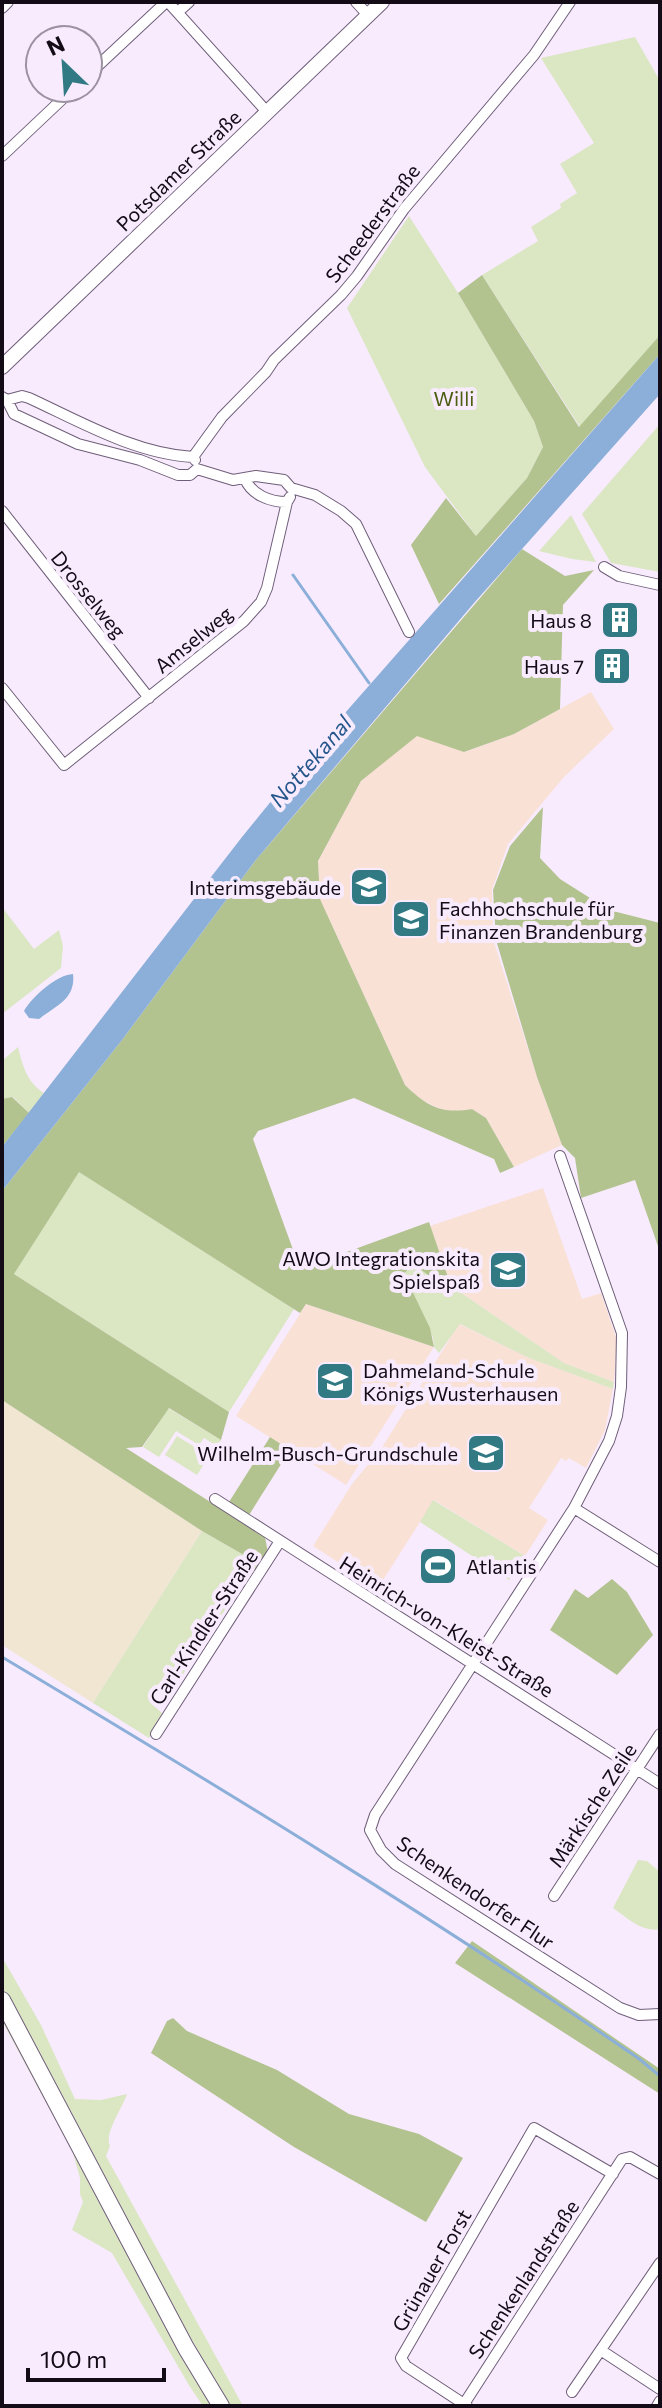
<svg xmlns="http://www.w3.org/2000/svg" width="662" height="2408" font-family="Commissioner,sans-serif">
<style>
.industrial{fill:#f0e6d1}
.education{fill:#f9e1d6}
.green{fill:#dbe6c3}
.forest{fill:#b3c390}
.water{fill:#8bafd8}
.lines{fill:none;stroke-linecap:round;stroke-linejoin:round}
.stream{stroke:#8bafd8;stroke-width:3}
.street-casing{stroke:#6f5e79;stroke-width:12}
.secondary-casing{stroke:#6f5e79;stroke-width:16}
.primary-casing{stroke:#6f5e79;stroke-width:18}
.street{stroke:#fff;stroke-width:10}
.secondary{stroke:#fff;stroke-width:14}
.primary{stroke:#fff;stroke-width:16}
.labels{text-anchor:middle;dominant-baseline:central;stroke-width:8;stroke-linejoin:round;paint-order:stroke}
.street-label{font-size:20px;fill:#130c17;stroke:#f8ebfe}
.park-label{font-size:20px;fill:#4c5e10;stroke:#f8ebfe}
.poi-label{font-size:20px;fill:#130c17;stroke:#f8ebfe;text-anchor:end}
.water-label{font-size:22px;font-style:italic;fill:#25568b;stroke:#f8ebfe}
</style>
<rect width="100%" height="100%" fill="#f8ebfe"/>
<path class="industrial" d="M2,1400L202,1531L93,1703L2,1645Z"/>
<path class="education" d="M591,692L614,729L564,777L508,844L492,890L493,939L537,1077L562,1145L514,1167L486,1118L472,1109L448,1113L420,1099L405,1085L320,899L318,861L361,781L417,735L465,752L514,734Z
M543,1188L582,1299L601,1293L617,1340L614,1382L564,1363L451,1286L430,1226Z
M306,1304L434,1347L346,1485L236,1416Z
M459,1324L529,1358L613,1389L605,1430L586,1468L569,1458L566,1461L561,1458L529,1508L548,1520L525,1556L434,1500L378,1588L313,1546L352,1484L381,1449Z"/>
<path class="green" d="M635,37L660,81V335L580,427L482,275L538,241L531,227L561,208L560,204L577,193L560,164L594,143L541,58Z
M409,216L458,293L534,421L543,447L527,478L476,536L425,467L347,308Z
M660,424V572L611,563L582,514Z
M571,515L596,562L572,559L539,551Z
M2,907L34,949L59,930L63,946L61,968L2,1014Z
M18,1047C23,1067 27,1082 44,1093L29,1113L13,1097L2,1099V1061Z
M78,1171L294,1309L229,1412L14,1274Z
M412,1266C426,1269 434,1284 451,1286L564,1363L614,1382L613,1389L529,1358L460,1324L439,1353L434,1347L433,1338L404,1274Z
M168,1408L221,1440L217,1446L204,1438L199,1445L176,1431L159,1457L143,1447Z
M177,1436L209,1456L197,1475L165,1455Z
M433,1500L525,1556L509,1580L420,1522Z
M202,1531L261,1565L248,1585H241L176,1685L162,1683L151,1691L152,1704L164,1715L149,1738L93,1703Z
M638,1860L647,1861L660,1872V1929C643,1933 627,1918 613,1908Z
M2,1957L41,2025L75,2099L101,2100L127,2094C122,2109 104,2133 110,2146L106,2156L243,2406H230L183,2325L67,2104L2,1986Z
M2,2012L217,2406H203L190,2387L112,2253L72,2230L83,2202L80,2194V2178L73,2153L2,2021Z"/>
<path class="forest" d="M482,275L579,427L660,335V354L439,604L411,545L446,498L476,536L527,478L543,447L534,421L458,293Z
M522,549L565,576L594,570L563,605L560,709L514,734L464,752L417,736L361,781L318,861L320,899L405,1085C428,1107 441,1114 472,1109L486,1118L514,1167L500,1173L494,1159L354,1098L258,1131L253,1139L300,1269L429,1222L451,1286C434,1284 426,1269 411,1266L404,1274L430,1328L434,1347L306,1304L300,1313L79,1172L14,1274L229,1412L221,1440L169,1408L142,1447L126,1448L265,1537L268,1553L261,1565L202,1531L2,1400V1191L122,1040L255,861Z
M543,807L540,858L560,879L609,910L660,923V1252L635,1180L581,1198L575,1158L562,1145L537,1077L496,940L493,890L510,846Z
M12,1097L29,1113L2,1147V1099Z
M270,1437L290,1450L249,1515L229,1502Z
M612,1579L627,1592L653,1635L617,1675L550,1630L575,1589L588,1598Z
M472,1941L660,2069V2094L455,1963Z
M173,2018L187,2031L277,2070L349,2114L419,2134L463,2158L426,2222L294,2147L151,2053L167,2021Z"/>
<path class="water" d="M660,354V394L474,603L255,861L122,1040L2,1191V1147L242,837L316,746Z
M73,974C76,999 56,1006 39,1019L29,1018L24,1011C32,997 56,975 73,974Z"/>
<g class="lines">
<path class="stream" d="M293,575L369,683
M2,1657C218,1786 431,1916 638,2058L660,2076"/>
<defs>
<path id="street" d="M168,2L267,112
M356,2L368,15
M2,8L8,2
M179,11L189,2
M88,75L166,2
M2,156L74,88
M2,397L7,400L14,414L78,444L140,460L178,475H190L197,469L233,480L256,476L284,480L291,488L315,495L341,511L356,524L409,632
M7,400L22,396L29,398C81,422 136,454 193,457L195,460
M193,457L222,417L266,372L274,360L341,295L357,276L404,209L534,55L570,2
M245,479C252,495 270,502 287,502L290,497
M2,511L149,698
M604,567L619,576L660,585
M2,688L64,765L244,621L261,602L267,588L287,502
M560,1156L622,1333L621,1387L617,1416L609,1441L574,1508L375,1815L370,1830L381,1850L395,1864L620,2008L639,2015L660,2014
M215,1499L660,1784
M574,1508L660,1562
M156,1734L280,1541
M554,1896L660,1734
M602,2351L660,2389
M572,2392L660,2263
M464,2404L622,2159L630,2157L660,2174
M467,2406L406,2366L401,2358L534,2128L613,2174
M657,2406L660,2401"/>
<path id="secondary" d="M2,367L382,2"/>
<path id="primary" d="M2,2000L186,2348L221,2406"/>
</defs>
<use href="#street" class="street-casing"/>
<use href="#secondary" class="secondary-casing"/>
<use href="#primary" class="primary-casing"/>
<use href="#street" class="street"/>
<use href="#secondary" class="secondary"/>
<use href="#primary" class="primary"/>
</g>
<defs>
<symbol id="building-square" viewBox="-11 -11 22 22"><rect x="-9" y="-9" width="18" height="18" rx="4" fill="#327a83" stroke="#f8ebfe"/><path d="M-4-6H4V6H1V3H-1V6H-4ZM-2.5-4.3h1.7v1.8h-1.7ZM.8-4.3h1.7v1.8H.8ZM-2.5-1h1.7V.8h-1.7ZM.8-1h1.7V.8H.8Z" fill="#fff"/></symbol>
<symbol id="university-square" viewBox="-11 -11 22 22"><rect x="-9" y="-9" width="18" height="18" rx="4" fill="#327a83" stroke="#f8ebfe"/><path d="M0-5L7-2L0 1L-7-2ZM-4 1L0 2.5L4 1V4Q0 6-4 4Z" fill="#fff"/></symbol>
<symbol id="school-square" viewBox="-11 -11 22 22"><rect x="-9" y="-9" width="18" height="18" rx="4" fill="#327a83" stroke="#f8ebfe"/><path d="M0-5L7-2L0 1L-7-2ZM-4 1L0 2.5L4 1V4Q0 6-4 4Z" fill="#fff"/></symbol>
<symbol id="stadium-square" viewBox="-11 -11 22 22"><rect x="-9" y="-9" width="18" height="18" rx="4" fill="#327a83" stroke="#f8ebfe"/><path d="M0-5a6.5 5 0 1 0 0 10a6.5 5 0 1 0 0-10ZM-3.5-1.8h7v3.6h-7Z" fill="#fff"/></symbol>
</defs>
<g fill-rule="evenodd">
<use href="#building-square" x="598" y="598" width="44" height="44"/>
<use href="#building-square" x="590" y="644" width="44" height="44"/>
<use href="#university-square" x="347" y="865" width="44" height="44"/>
<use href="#university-square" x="389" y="897" width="44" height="44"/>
<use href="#school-square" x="486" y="1248" width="44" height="44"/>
<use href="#school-square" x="313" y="1359" width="44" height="44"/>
<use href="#school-square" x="464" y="1431" width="44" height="44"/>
<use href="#stadium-square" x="416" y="1544" width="44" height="44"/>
</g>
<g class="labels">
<g class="street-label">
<text transform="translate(178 170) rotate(-44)">Potsdamer Straße</text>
<text transform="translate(372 223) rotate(-53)">Scheederstraße</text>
<text transform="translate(89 594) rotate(51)">Drosselweg</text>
<text transform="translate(193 639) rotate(-39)">Amselweg</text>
<text transform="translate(447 1626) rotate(32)">Heinrich-von-Kleist-Straße</text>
<text transform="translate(203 1627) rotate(-57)">Carl-Kindler-Straße</text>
<text transform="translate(592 1805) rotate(-57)">Märkische Zeile</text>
<text transform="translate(476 1892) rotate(34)">Schenkendorfer Flur</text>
<text transform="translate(431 2270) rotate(-60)">Grünauer Forst</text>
<text transform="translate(523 2279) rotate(-57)">Schenkenlandstraße</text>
</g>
<g class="park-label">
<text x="454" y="398">Willi</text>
</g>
<g class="poi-label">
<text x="592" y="620">Haus 8</text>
<text x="584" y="666">Haus 7</text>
<text x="341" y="887">Interimsgebäude</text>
<text x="439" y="908" text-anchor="start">Fachhochschule für<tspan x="439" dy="23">Finanzen Brandenburg</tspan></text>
<text x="480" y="1258">AWO Integrationskita<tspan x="480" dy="23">Spielspaß</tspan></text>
<text x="363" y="1370" text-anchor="start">Dahmeland-Schule<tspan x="363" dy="23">Königs Wusterhausen</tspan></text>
<text x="458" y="1453">Wilhelm-Busch-Grundschule</text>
<text x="466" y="1566" text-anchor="start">Atlantis</text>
</g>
<g class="water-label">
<text transform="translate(310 761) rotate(-49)">Nottekanal</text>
</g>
</g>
<rect width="662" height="2408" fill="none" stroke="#130c17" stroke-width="8"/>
<g transform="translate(64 64) rotate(335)"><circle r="38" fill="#f8ebfe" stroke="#9c92a2" stroke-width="2"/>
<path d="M0-6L14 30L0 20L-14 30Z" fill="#327a83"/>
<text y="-12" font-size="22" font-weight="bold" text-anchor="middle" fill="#130c17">N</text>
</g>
<path d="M28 2368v12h136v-12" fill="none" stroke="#130c17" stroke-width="4"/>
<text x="40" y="2368" font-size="24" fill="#130c17" stroke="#f8ebfe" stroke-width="6" paint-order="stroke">100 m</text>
</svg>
